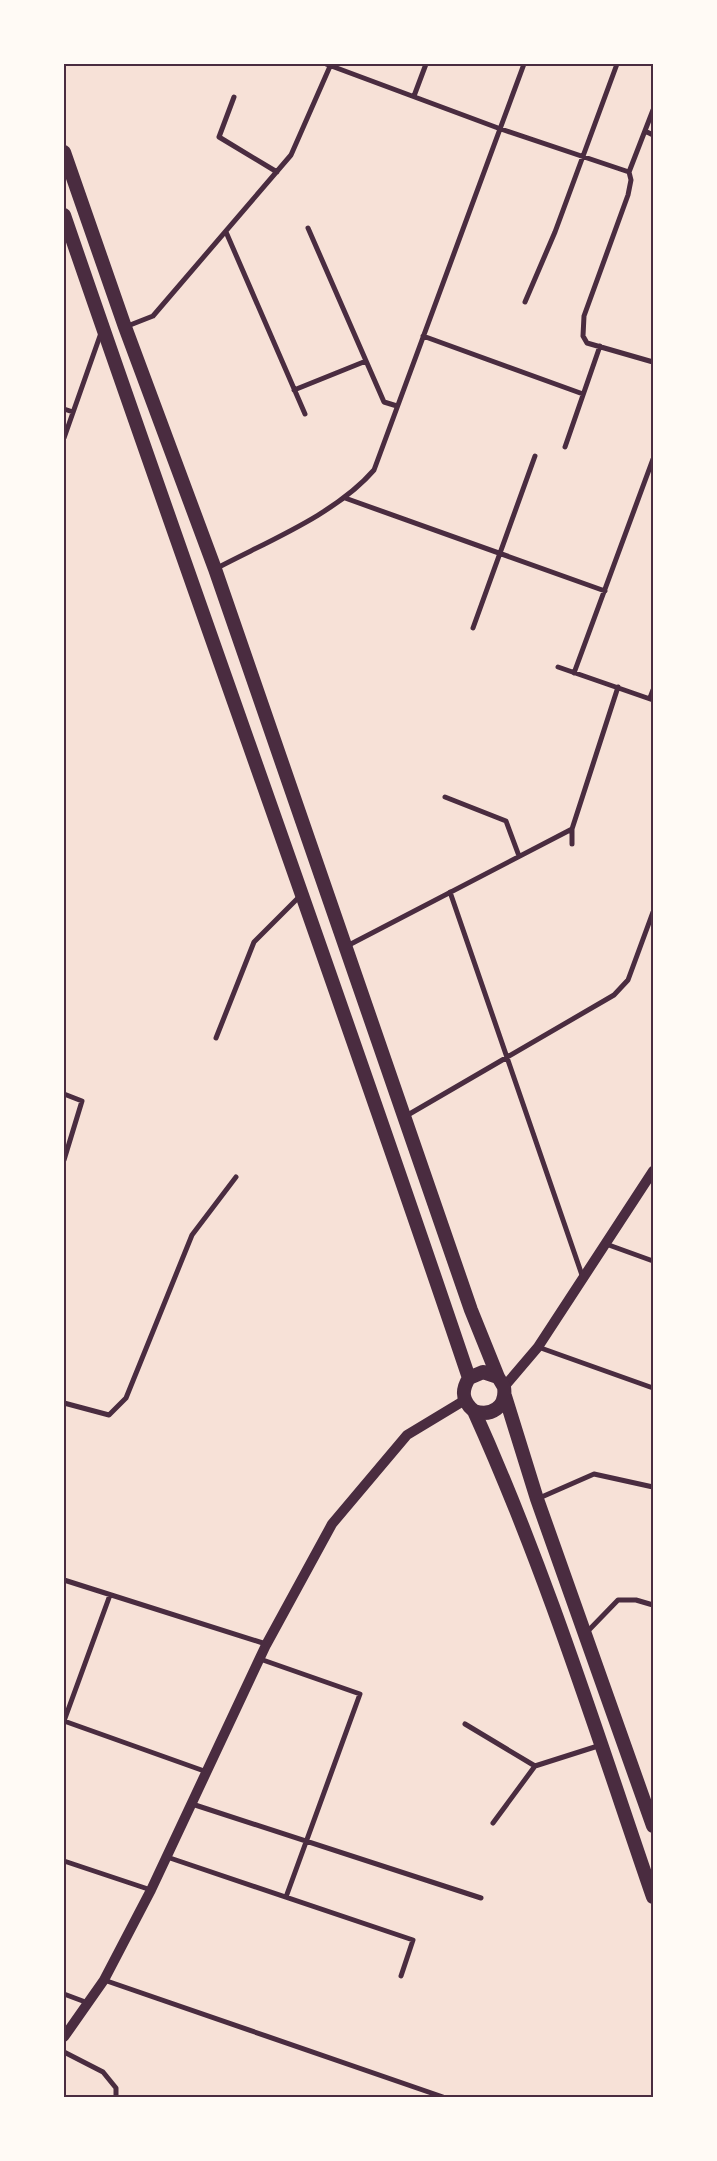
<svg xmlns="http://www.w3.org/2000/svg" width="717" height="2161" font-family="Manrope,sans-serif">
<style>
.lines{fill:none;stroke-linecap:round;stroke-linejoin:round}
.minor{stroke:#4a2c40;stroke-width:5}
.secondary{stroke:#4a2c40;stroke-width:10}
.trunk{stroke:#4a2c40;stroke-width:14}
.neatline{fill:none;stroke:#4a2c40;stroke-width:2}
</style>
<rect width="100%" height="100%" fill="#f7e1d7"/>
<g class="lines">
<path class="minor" d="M326,64L498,128L629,172L631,180L628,195L584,316L583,336L587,343L653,362
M414,96L426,64
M234,97L219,137L277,172
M645,131L653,135
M629,172L653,110
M308,228L384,402L397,406
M226,232L305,414
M525,302L555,232L617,64
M125,327L153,316L291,155L331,64
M423,336L583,394
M294,390L366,361
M64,409L73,412
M64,438L101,333
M565,447L600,346
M345,498L605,591
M217,568C268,541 336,514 374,470L524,64
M473,628L535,456
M558,667L653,700
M574,673L653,459
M650,698L653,690
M445,797L506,821L519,856
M572,844V829L618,687
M450,892L583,1278
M347,946L572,829
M216,1038L254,942L301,895
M64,1094L82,1101L64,1160
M406,1116L614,995L628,980L653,912
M606,1244L653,1261
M538,1347L653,1388
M64,1403L109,1415L126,1398L192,1235L236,1177
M537,1499L594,1474L653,1487
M64,1580L266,1644
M587,1632L618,1600H636L653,1605
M260,1659L360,1694L286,1897
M64,1721L207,1772
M64,1721L110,1595
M465,1724L535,1766
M192,1804L481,1898
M493,1823L535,1766L601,1745
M167,1857L413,1940L401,1976
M64,1861L151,1890
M104,1980L443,2097
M64,1994L88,2003
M64,2052L103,2072L116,2088V2097"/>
<path class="secondary" d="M504,1387L538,1347L653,1171
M64,2037L104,1980L151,1890L266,1645L332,1524L407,1435L465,1400"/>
<path class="trunk" d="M64,152L125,327L215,569L471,1310L498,1377L504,1387C507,1407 491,1417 474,1411C462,1401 461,1391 469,1378L483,1372L498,1377
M64,215C197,603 338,989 469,1378
M505,1396L537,1499L653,1826
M474,1411C545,1568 597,1734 653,1897"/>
</g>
<rect width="717" height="2161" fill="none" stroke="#fffaf5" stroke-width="130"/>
<rect x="65" y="65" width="587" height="2031" class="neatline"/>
</svg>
